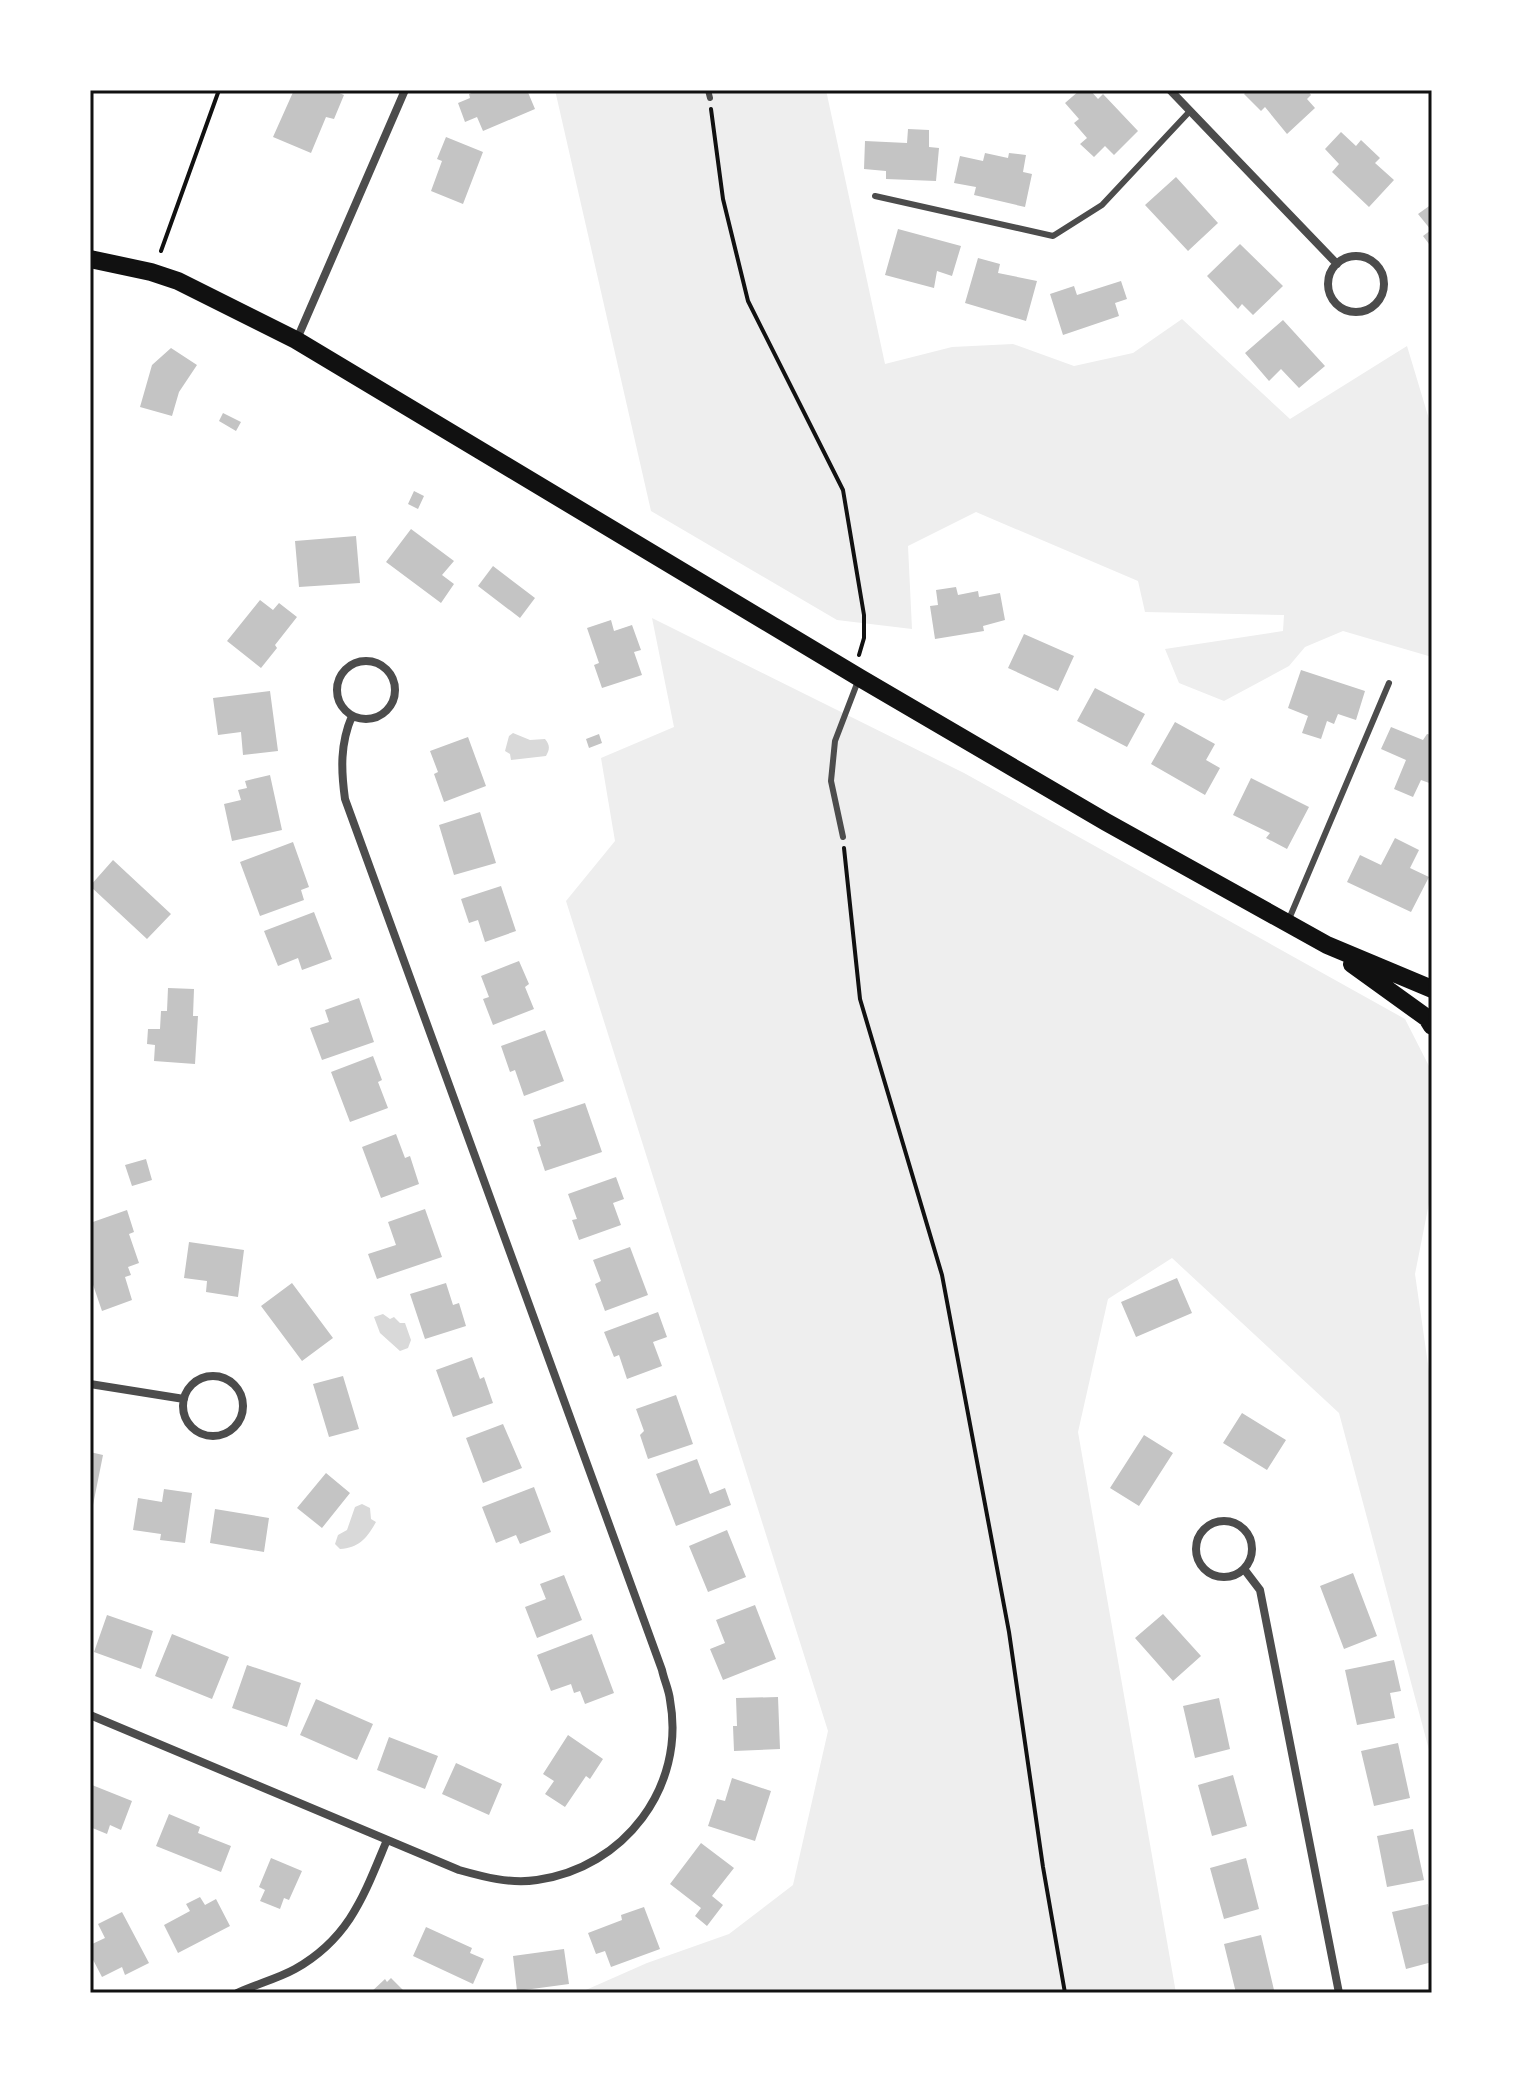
<svg xmlns="http://www.w3.org/2000/svg" width="1522" height="2083" font-family="'Titillium Web',sans-serif">
<style>
.green{fill:#eee}
.water{fill:#d9d9d9}
.building{fill:#c4c4c4}
.lines{fill:none;stroke-linecap:round;stroke-linejoin:round}
.path{stroke:#111;stroke-width:4}
.service{stroke:#4c4c4c;stroke-width:6}
.minor{stroke:#4c4c4c;stroke-width:8}
.primary{stroke:#111;stroke-width:18}
.neatline{fill:none;stroke:#111;stroke-width:3}
</style>
<rect width="100%" height="100%" fill="#fff"/>
<path class="green" d="M555,90H826L885,364L952,347L1013,344L1074,366L1133,353L1182,319L1290,419L1407,346L1432,429V657L1343,631L1305,647L1289,666L1224,701L1179,683L1165,649L1283,631L1284,615L1145,612L1138,581L976,512L908,546L912,629L837,620L651,511Z
M652,618L964,773L1405,1019L1432,1072V1188L1415,1274L1432,1392V1761L1339,1413L1172,1258L1108,1299L1078,1432L1176,1993H579L647,1963L729,1934L793,1885L828,1731L566,901L615,841L601,758L674,727Z"/>
<path class="water" d="M513,733L530,740L545,739C550,745 550,749 546,756L511,760L510,754L505,751L509,736Z
M383,1314L390,1319L394,1317L400,1323H405L411,1340L408,1348L400,1351L380,1333L374,1317Z
M362,1504L370,1508L371,1519L376,1522C367,1538 359,1548 340,1549L335,1544L338,1535L347,1530L355,1507Z"/>
<path class="building" d="M294,90H332L344,95L334,119L326,117L311,153L273,137Z
M479,90H527L535,109L483,131L477,117L465,122L458,103L470,98L469,94Z
M1080,90H1090L1098,99L1103,94L1138,131L1114,155L1105,146L1094,157L1080,144L1087,138L1074,123L1079,119L1065,103Z
M1248,90H1307L1311,95L1307,99L1315,108L1287,134L1265,107L1261,111L1244,94Z
M908,129L929,130V147L939,148L936,181L886,179V171L864,169L865,141L907,143Z
M1341,132L1356,146L1361,140L1380,158L1375,163L1394,180L1369,207L1332,172L1339,164L1325,149Z
M446,137L483,152L463,204L431,191L442,161L437,159Z
M985,153L1008,158L1009,153L1026,155L1023,172L1032,174L1025,207L974,195L976,187L954,183L960,156L983,161Z
M1176,177L1218,223L1188,251L1145,205Z
M1432,204V248L1423,236L1431,230L1418,214Z
M898,229L961,246L952,276L937,271L934,288L885,275Z
M1240,244L1283,286L1253,315L1242,304L1238,309L1207,276Z
M978,258L1000,264L998,273L1037,281L1026,321L965,303Z
M1121,281L1127,299L1115,303L1119,316L1063,335L1050,294L1074,286L1077,295Z
M1283,320L1325,366L1299,388L1281,369L1269,381L1245,353Z
M171,348L197,365L179,392L172,416L140,407L152,365Z
M223,413L241,422L236,431L219,421Z
M414,491L424,496L418,509L408,504Z
M411,529L454,561L442,575L454,584L441,603L386,562Z
M356,536L360,583L299,587L295,541Z
M493,566L535,598L520,618L478,586Z
M956,587L958,595L978,591L979,597L1000,593L1005,620L983,626L984,631L935,639L930,606L938,605L936,590Z
M260,600L273,610L279,603L297,617L275,645L277,648L261,668L227,641Z
M611,620L614,631L632,625L641,650L634,652L642,675L602,688L594,665L599,663L587,628Z
M1024,634L1074,656L1058,691L1008,668Z
M1301,670L1365,691L1356,720L1338,714L1334,724L1327,721L1321,739L1302,733L1308,716L1288,708Z
M1095,688L1145,714L1127,747L1077,721Z
M270,691L278,751L243,755L241,732L218,735L213,698Z
M1175,722L1215,744L1206,760L1220,768L1205,795L1151,764Z
M1391,727L1423,740L1427,734L1432,735V784L1421,780L1413,797L1394,789L1406,760L1381,749Z
M599,734L602,743L589,748L586,739Z
M468,737L486,786L444,802L434,774L438,772L430,751Z
M270,775L282,830L232,841L224,804L241,800L238,790L247,788L245,781Z
M1251,778L1309,807L1287,849L1266,838L1270,833L1233,815Z
M480,812L496,863L454,875L439,825Z
M1395,838L1419,850L1410,868L1429,877L1411,912L1347,882L1360,855L1381,865Z
M293,842L309,887L301,890L304,900L260,916L240,862Z
M113,860L171,914L147,939L90,886Z
M501,886L516,931L485,942L478,920L469,923L461,899Z
M314,912L332,959L302,970L298,958L278,966L264,931Z
M519,961L529,984L525,987L534,1009L493,1025L483,999L489,997L481,976Z
M168,988L194,989L193,1016H198L195,1064L154,1061L155,1045L147,1044L148,1029H160L161,1011H167Z
M359,998L374,1042L322,1060L310,1028L329,1022L325,1010Z
M545,1030L564,1081L524,1096L515,1070L510,1072L501,1046Z
M373,1056L382,1080L378,1082L388,1108L350,1122L331,1072Z
M585,1103L602,1152L545,1171L537,1147L541,1146L533,1120Z
M396,1134L405,1158L410,1156L419,1184L381,1198L362,1147Z
M146,1159L152,1180L132,1186L125,1165Z
M616,1177L624,1199L613,1203L621,1225L579,1240L572,1220L577,1219L568,1194Z
M425,1209L442,1257L377,1279L368,1254L396,1245L388,1222Z
M127,1210L134,1232L129,1234L139,1263L128,1267L131,1275L125,1277L132,1300L102,1311L90,1276V1223Z
M189,1242L244,1250L238,1297L206,1292L207,1281L184,1278Z
M630,1247L648,1295L605,1311L595,1284L601,1281L593,1260Z
M1177,1278L1192,1313L1136,1337L1121,1302Z
M292,1283L333,1338L302,1361L261,1306Z
M446,1283L453,1305L459,1303L466,1326L425,1339L410,1294Z
M658,1312L667,1337L653,1342L662,1366L627,1379L619,1355L614,1357L604,1332Z
M472,1357L480,1379L484,1377L493,1403L453,1417L436,1370Z
M343,1376L359,1429L329,1437L313,1384Z
M676,1395L693,1444L648,1459L640,1435L644,1431L636,1409Z
M1242,1413L1286,1440L1267,1470L1223,1443Z
M503,1424L522,1468L483,1483L466,1438Z
M1144,1435L1173,1453L1139,1506L1110,1488Z
M90,1452L103,1455L91,1515H90Z
M697,1459L710,1494L725,1488L731,1505L676,1526L656,1474Z
M326,1473L350,1493L322,1528L297,1508Z
M534,1487L551,1532L520,1544L516,1535L496,1543L482,1507Z
M164,1489L192,1493L185,1543L160,1540L161,1534L133,1530L138,1498L162,1502Z
M215,1509L269,1518L264,1552L210,1543Z
M727,1530L746,1577L708,1592L689,1546Z
M1353,1573L1377,1636L1344,1649L1320,1586Z
M564,1575L582,1620L537,1638L525,1607L546,1599L540,1584Z
M755,1605L776,1659L723,1680L710,1649L725,1643L716,1620Z
M1163,1614L1201,1656L1173,1681L1135,1638Z
M107,1615L153,1631L141,1669L94,1652Z
M172,1634L229,1657L212,1699L155,1676Z
M592,1634L614,1693L585,1704L580,1691L574,1693L571,1684L551,1691L537,1655Z
M1394,1660L1401,1691L1390,1693L1395,1718L1357,1725L1345,1670Z
M247,1665L301,1683L287,1727L232,1708Z
M778,1697L780,1749L734,1751L733,1726H737L736,1698Z
M1219,1698L1230,1749L1195,1758L1183,1706Z
M316,1699L373,1724L357,1760L300,1735Z
M568,1735L603,1759L590,1779L586,1776L565,1807L545,1794L554,1781L543,1774Z
M389,1737L438,1756L425,1789L377,1770Z
M1398,1743L1410,1798L1374,1806L1361,1751Z
M456,1763L502,1784L489,1815L442,1794Z
M1233,1775L1247,1826L1212,1836L1198,1785Z
M732,1778L771,1791L755,1841L708,1826L717,1799L725,1801Z
M92,1785L132,1801L121,1830L110,1825L107,1834L90,1827Z
M169,1814L200,1827L198,1833L231,1846L221,1872L156,1846Z
M1413,1829L1424,1880L1387,1887L1377,1836Z
M701,1843L734,1868L712,1896L723,1905L707,1926L695,1916L701,1908L670,1884Z
M271,1858L302,1871L289,1900L284,1898L280,1909L260,1901L265,1890L259,1887Z
M1246,1858L1259,1909L1224,1919L1210,1868Z
M200,1897L205,1905L216,1899L230,1926L178,1953L164,1925L190,1911L186,1904Z
M1428,1904L1432,1919V1962L1406,1969L1392,1912Z
M644,1907L660,1949L611,1967L605,1951L596,1954L588,1933L622,1920L621,1915Z
M122,1912L149,1963L125,1975L122,1967L102,1977L90,1954V1945L105,1938L98,1924Z
M426,1927L472,1948L470,1953L484,1959L473,1984L413,1956Z
M1261,1935L1274,1990L1236,1993L1224,1944Z
M564,1949L569,1984L517,1991L513,1956Z
M391,1978L406,1993H370L385,1979L387,1982Z"/>
<g class="lines">
<path class="path" d="M711,109L723,199L748,301L843,490L864,615V638L859,655
M161,251L219,90
M844,848L860,999L942,1275L1009,1632L1043,1867L1065,1993"/>
<path class="service" d="M708,90L710,98
M875,196L1053,236L1102,205L1190,111
M843,837L831,781L835,741L858,681
M1289,919L1389,683"/>
<path class="minor" d="M1170,90L1337,264
M1328 284a28 28 0 1 1 56 0a28 28 0 1 1-56 0Z
M297,339L405,90
M337 690a29 29 0 1 1 58 0a29 29 0 1 1-58 0Z
M183 1406a30 30 0 1 1 60 0a30 30 0 1 1-60 0Z
M90,1384L184,1399
M1196 1549a28 28 0 1 1 56 0a28 28 0 1 1-56 0Z
M1244,1569L1260,1590L1339,1993
M90,1715L459,1870C484,1877 510,1884 537,1880C624,1868 686,1787 670,1700C669,1690 664,1680 662,1670L345,799C341,770 340,744 352,716
M237,1993C256,1984 277,1979 295,1969C350,1938 364,1895 387,1840"/>
<path class="primary" d="M90,259L151,272L178,281L296,340L860,678L1106,822L1327,945L1432,989
M1352,964L1427,1018L1432,1026"/>
</g>
<rect width="1522" height="2083" fill="none" stroke="#ffffff" stroke-width="184"/>
<rect x="92" y="92" width="1338" height="1899" class="neatline"/>
</svg>
